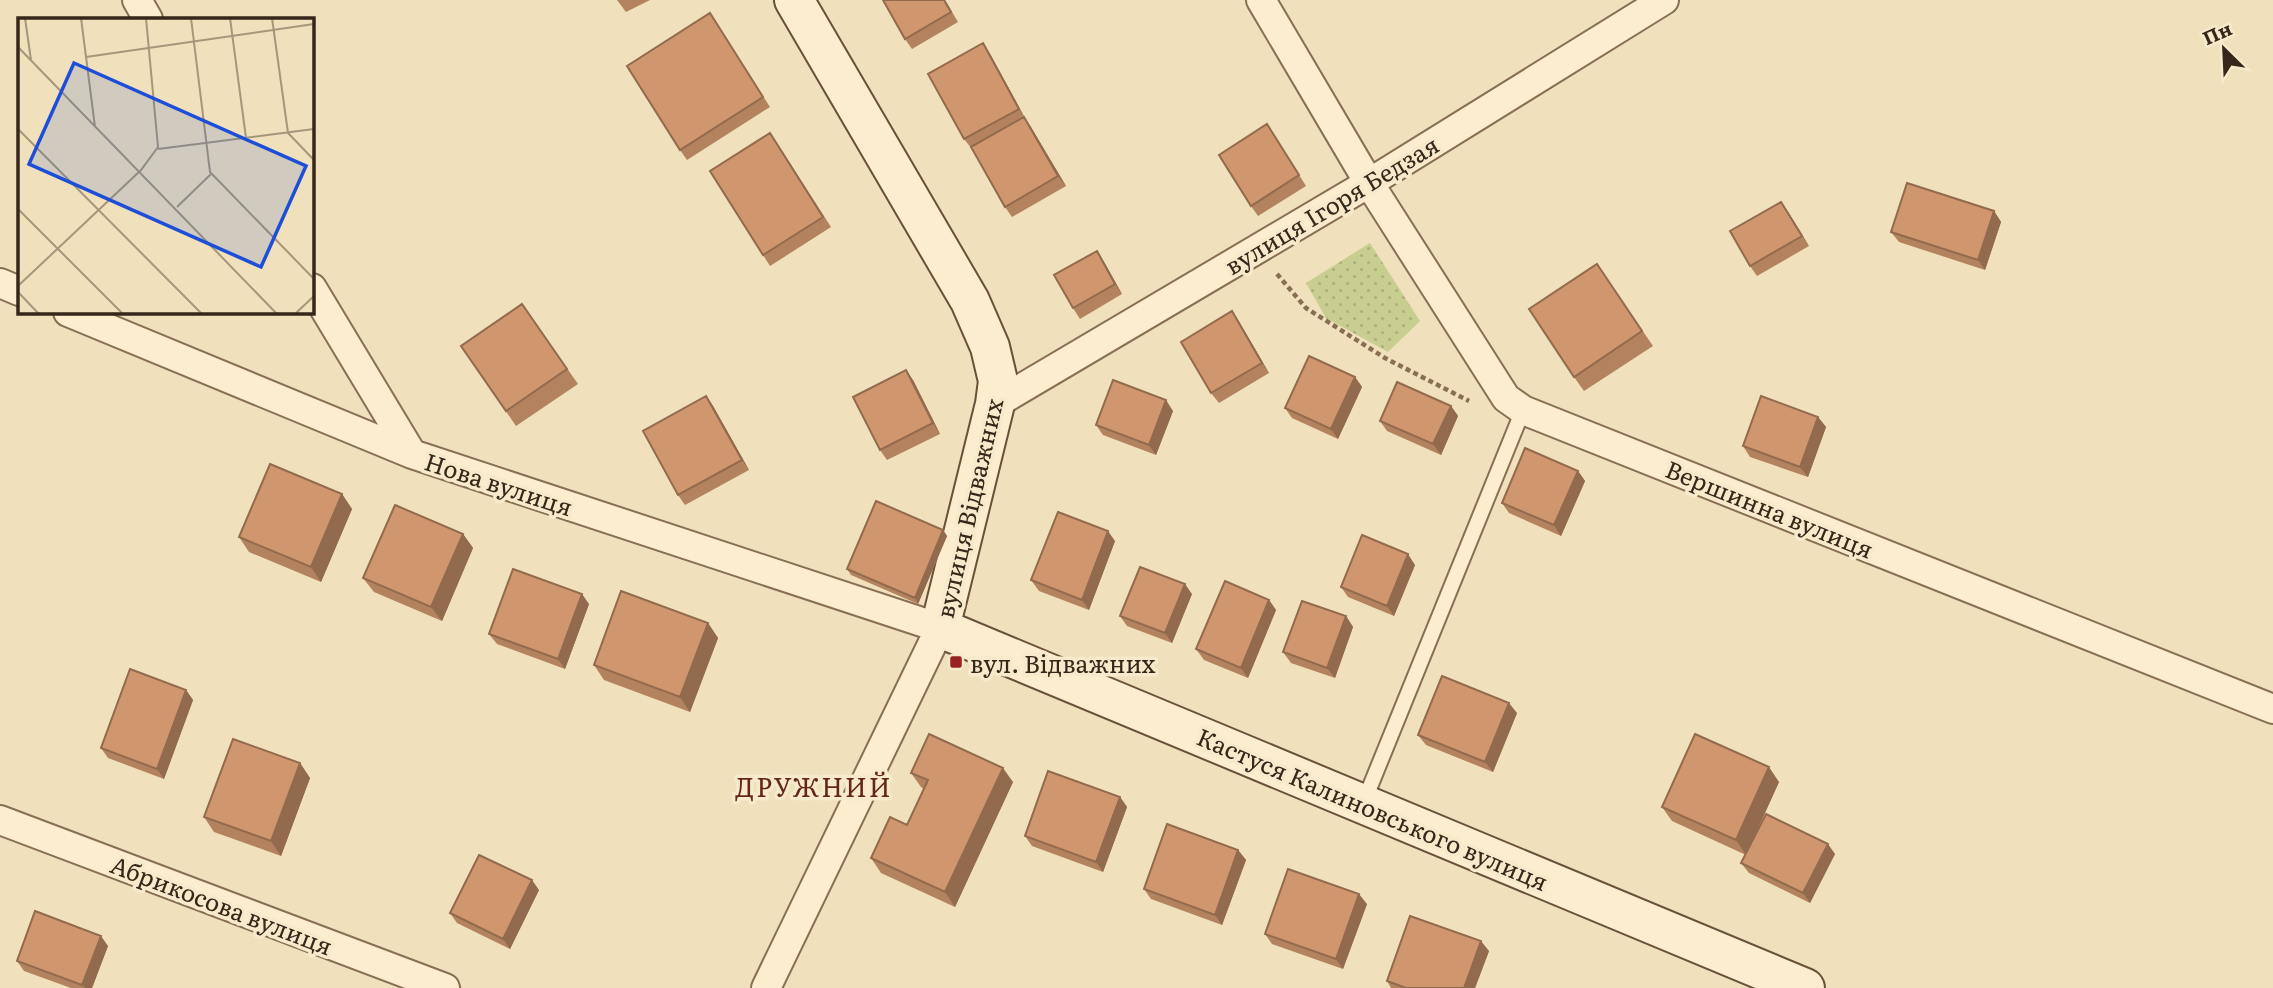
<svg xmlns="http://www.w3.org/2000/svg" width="2273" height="988" font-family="Literata,serif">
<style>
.park{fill:url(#park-dots)}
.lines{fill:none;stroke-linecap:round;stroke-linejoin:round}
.lane-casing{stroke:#886f54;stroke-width:18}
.street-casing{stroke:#886f54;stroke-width:32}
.secondary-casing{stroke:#695038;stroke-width:42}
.path{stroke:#886f54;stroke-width:4.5;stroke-dasharray:5 3.5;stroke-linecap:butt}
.lane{stroke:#fbedce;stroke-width:14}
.street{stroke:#fbedce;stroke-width:28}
.secondary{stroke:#fbedce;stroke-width:38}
.wall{fill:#b3825f}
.shaded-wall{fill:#926a4d}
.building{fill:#d0976e;stroke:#926a4d;stroke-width:2}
.poi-dot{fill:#9a2122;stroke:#f7eacb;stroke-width:2.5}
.labels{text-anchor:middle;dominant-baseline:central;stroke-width:7;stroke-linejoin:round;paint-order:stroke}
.street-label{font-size:24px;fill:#36271a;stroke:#f7eacb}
.poi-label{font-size:24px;fill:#36271a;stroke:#f7eacb;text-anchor:start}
.neighbourhood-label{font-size:26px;letter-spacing:2px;fill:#652717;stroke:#f7eacb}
.inset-road{fill:none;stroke:#a6967b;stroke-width:2}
.view{fill:#1d4ed8;fill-opacity:0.15;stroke:#1d4ed8;stroke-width:3.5}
.inset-edge{fill:none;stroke:#36271a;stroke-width:3.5}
</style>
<defs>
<pattern id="park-dots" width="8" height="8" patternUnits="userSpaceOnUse" patternTransform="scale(1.75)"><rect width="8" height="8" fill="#c7ce8f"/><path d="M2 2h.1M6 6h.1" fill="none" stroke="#acb17b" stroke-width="1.8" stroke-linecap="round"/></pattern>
</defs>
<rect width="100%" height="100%" fill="#f0e0bb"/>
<path class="park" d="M1370,243L1420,321L1388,352L1326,318L1306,283Z"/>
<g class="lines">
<defs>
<path id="lane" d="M1363,804L1523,410"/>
<path id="street" d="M137,0L148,19
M1261,0L1369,183L1506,398L1523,410L1538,416L2273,709
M0,283L19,291
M312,288L412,454
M68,312L412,454L940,628L766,988
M995,404L1369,183L1664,0
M0,820L445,988"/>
<path id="secondary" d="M794,0L970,301L990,347L998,381L995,404L940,628L1805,988"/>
</defs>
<use href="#lane" class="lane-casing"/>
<use href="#street" class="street-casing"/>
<use href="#secondary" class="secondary-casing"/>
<path class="path" d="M1277,274L1306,308L1385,358L1469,401"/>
<use href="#lane" class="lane"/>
<use href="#street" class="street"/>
<use href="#secondary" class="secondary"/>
</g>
<path class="wall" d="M617,0H650L626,12Z
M945,0L958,22L912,49L905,39Z
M710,13L770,107L687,160L680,150Z
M990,54L1026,120L1066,186L1012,217L1005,207L972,149L964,139Z
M1267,124L1306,186L1258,216L1251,206Z
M777,143L831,227L770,266L763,255Z
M1994,211L2001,222L1985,270L1899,242L1891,232Z
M1788,212L1809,246L1757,276L1750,266Z
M1097,251L1104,262L1122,294L1080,319L1073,308Z
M1597,264L1653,346L1584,391L1574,377Z
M522,304L578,384L516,426L461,346Z
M1239,322L1269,373L1219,403L1211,393Z
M1355,377L1362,387L1338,439L1292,418L1285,408Z
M913,380L940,434L887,460L880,450Z
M706,396L713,406L749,470L685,505L678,495Z
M1451,406L1458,416L1441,455L1387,431L1380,421Z
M1173,411L1156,455L1103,435L1096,425Z
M1818,417L1826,427L1808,477L1750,457L1743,446Z
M1578,471L1585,481L1561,536L1509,513L1502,503Z
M342,494L352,509L321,582L249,552L239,537Z
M943,530L947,536L918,604L851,575L847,569Z
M463,534L473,548L442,621L374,592L363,578Z
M1115,541L1089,610L1039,591L1031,580Z
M1415,565L1394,616L1348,597L1341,587Z
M1192,594L1172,643L1127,626L1120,616Z
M1269,600L1276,610L1248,678L1204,660L1196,649Z
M589,604L565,669L497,644L489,634Z
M1346,616L1353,627L1335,678L1291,663L1283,652Z
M708,623L718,638L690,712L604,680L594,665Z
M186,690L193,700L164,779L108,758L101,748Z
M1517,713L1493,772L1426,745L1418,735Z
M300,763L310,778L281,856L214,832L204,817Z
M911,773L1013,782L955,907L881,873L871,858L907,825L924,789L921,787Z
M1779,782L1749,847L1835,854L1810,903L1749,873L1741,863L1746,855L1672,821L1662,807Z
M1120,797L1127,807L1103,872L1032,846L1025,836Z
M1238,850L1246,860L1222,925L1151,899L1144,889Z
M539,890L510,949L457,923L450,913Z
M1367,904L1343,969L1272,944L1265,934Z
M108,946L92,988H71L24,971L17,961Z
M1489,951L1475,988H1391L1387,981Z"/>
<path class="shaded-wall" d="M983,43L990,54L1026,120L1019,109Z
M1024,117L1031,127L1066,186L1058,176Z
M1781,202L1788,212L1809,246L1802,236Z
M1994,211L2001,222L1985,270L1978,260Z
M1097,251L1104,262L1122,294L1115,284Z
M1232,311L1239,322L1269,373L1262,363Z
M906,370L913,380L940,434L933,423Z
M1355,377L1362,387L1338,439L1331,429Z
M706,396L713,406L749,470L742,460Z
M1166,400L1173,411L1156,455L1149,445Z
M1451,406L1458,416L1441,455L1433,444Z
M1818,417L1826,427L1808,477L1800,467Z
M1578,471L1585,481L1561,536L1554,525Z
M342,494L352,509L321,582L311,567Z
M943,530L947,536L918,604L915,598Z
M1108,531L1115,541L1089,610L1082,600Z
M463,534L473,548L442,621L431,607Z
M1408,554L1415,565L1394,616L1387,606Z
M1185,584L1192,594L1172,643L1165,633Z
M582,594L589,604L565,669L558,659Z
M1269,600L1276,610L1248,678L1241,668Z
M1346,616L1353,627L1335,678L1327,668Z
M708,623L718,638L690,712L680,697Z
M186,690L193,700L164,779L157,769Z
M1509,703L1517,713L1493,772L1485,762Z
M300,763L310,778L281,856L271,841Z
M1769,767L1779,782L1746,855L1736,840Z
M1003,768L1013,782L955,907L945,892Z
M1120,797L1127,807L1103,872L1096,862Z
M1828,844L1835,854L1810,903L1803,893Z
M1238,850L1246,860L1222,925L1215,915Z
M532,880L539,890L510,949L503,939Z
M1359,894L1367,904L1343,969L1336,959Z
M101,936L108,946L92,988H85L82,985Z
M1481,941L1489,951L1475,988H1464Z"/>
<path class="building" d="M883,0H944L951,12L905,39Z
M710,13L763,97L680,150L627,66Z
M983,43L1019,109L964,139L928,74Z
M1024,117L1058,176L1005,207L971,147Z
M1267,124L1299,175L1251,206L1219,155Z
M770,133L823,217L763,255L710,171Z
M1907,183L1994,211L1978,260L1891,232Z
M1781,202L1802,236L1750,266L1730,231Z
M1097,251L1115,284L1073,308L1054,275Z
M1597,264L1642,331L1574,377L1529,309Z
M522,304L567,369L506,411L461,346Z
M1232,311L1262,363L1211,393L1181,342Z
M1309,356L1355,377L1331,429L1285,408Z
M906,370L933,423L880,450L853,397Z
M1113,380L1166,400L1149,445L1096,425Z
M1397,382L1451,406L1433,444L1380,421Z
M706,396L742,460L678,495L643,431Z
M1761,396L1818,417L1800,467L1743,446Z
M1525,448L1578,471L1554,525L1502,503Z
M270,464L342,494L311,567L239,537Z
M876,501L943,530L915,598L847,569Z
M395,505L463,534L431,607L363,578Z
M1058,512L1108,531L1082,600L1031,580Z
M1362,535L1408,554L1387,606L1341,587Z
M1140,567L1185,584L1165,633L1120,616Z
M513,569L582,594L558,659L489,634Z
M1225,581L1269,600L1241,668L1196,649Z
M621,591L708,623L680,697L594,665Z
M1302,601L1346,616L1327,668L1283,652Z
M130,669L186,690L157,769L101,748Z
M1442,676L1509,703L1485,762L1418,735Z
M929,734L1003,768L945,892L871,858L890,817L907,825L928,780L911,773Z
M1695,734L1769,767L1736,840L1662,807Z
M233,739L300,763L271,841L204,817Z
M1048,771L1120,797L1096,862L1025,836Z
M1766,814L1828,844L1803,893L1741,863Z
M1167,824L1238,850L1215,915L1144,889Z
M479,855L532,880L503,939L450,913Z
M1288,869L1359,894L1336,959L1265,934Z
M35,911L101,936L82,985L17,961Z
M1410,916L1481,941L1464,988H1406L1387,981Z"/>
<rect class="poi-dot" x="949" y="655" width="14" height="14" rx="3.5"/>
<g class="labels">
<g class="street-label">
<text transform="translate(1331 204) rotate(-31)">вулиця Ігоря Бедзая</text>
<text transform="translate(499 483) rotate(18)">Нова вулиця</text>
<text transform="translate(968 508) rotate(-77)">вулиця Відважних</text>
<text transform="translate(1770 508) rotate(22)">Вершинна вулиця</text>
<text transform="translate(1373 808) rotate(23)">Кастуся Калиновського вулиця</text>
<text transform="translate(222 904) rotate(21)">Абрикосова вулиця</text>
</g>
<g class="poi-label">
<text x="970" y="662">вул. Відважних</text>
</g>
<g class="neighbourhood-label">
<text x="814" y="785">ДРУЖНИЙ</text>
</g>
</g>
<g transform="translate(18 18)">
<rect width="296" height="296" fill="#f0e0bb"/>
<path class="inset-road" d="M7,0L13,42M63,0L77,109M173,0L192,154L296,261M212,0L228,120M254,0L270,115L296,142M0,29L259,296M68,39L296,6M0,111L184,296M140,131L296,111M159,189L193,156M0,191L105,296M0,268L123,152L140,129L128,0M0,274L21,296M277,296L296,278"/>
<path class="view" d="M56,45L288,148L243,249L11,146Z"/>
<rect width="296" height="296" class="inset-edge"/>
</g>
<g transform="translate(2224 49) rotate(336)" stroke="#f7eacb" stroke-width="5" paint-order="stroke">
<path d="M0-5L12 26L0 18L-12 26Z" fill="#36271a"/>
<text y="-10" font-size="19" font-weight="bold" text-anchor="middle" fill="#36271a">Пн</text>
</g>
</svg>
